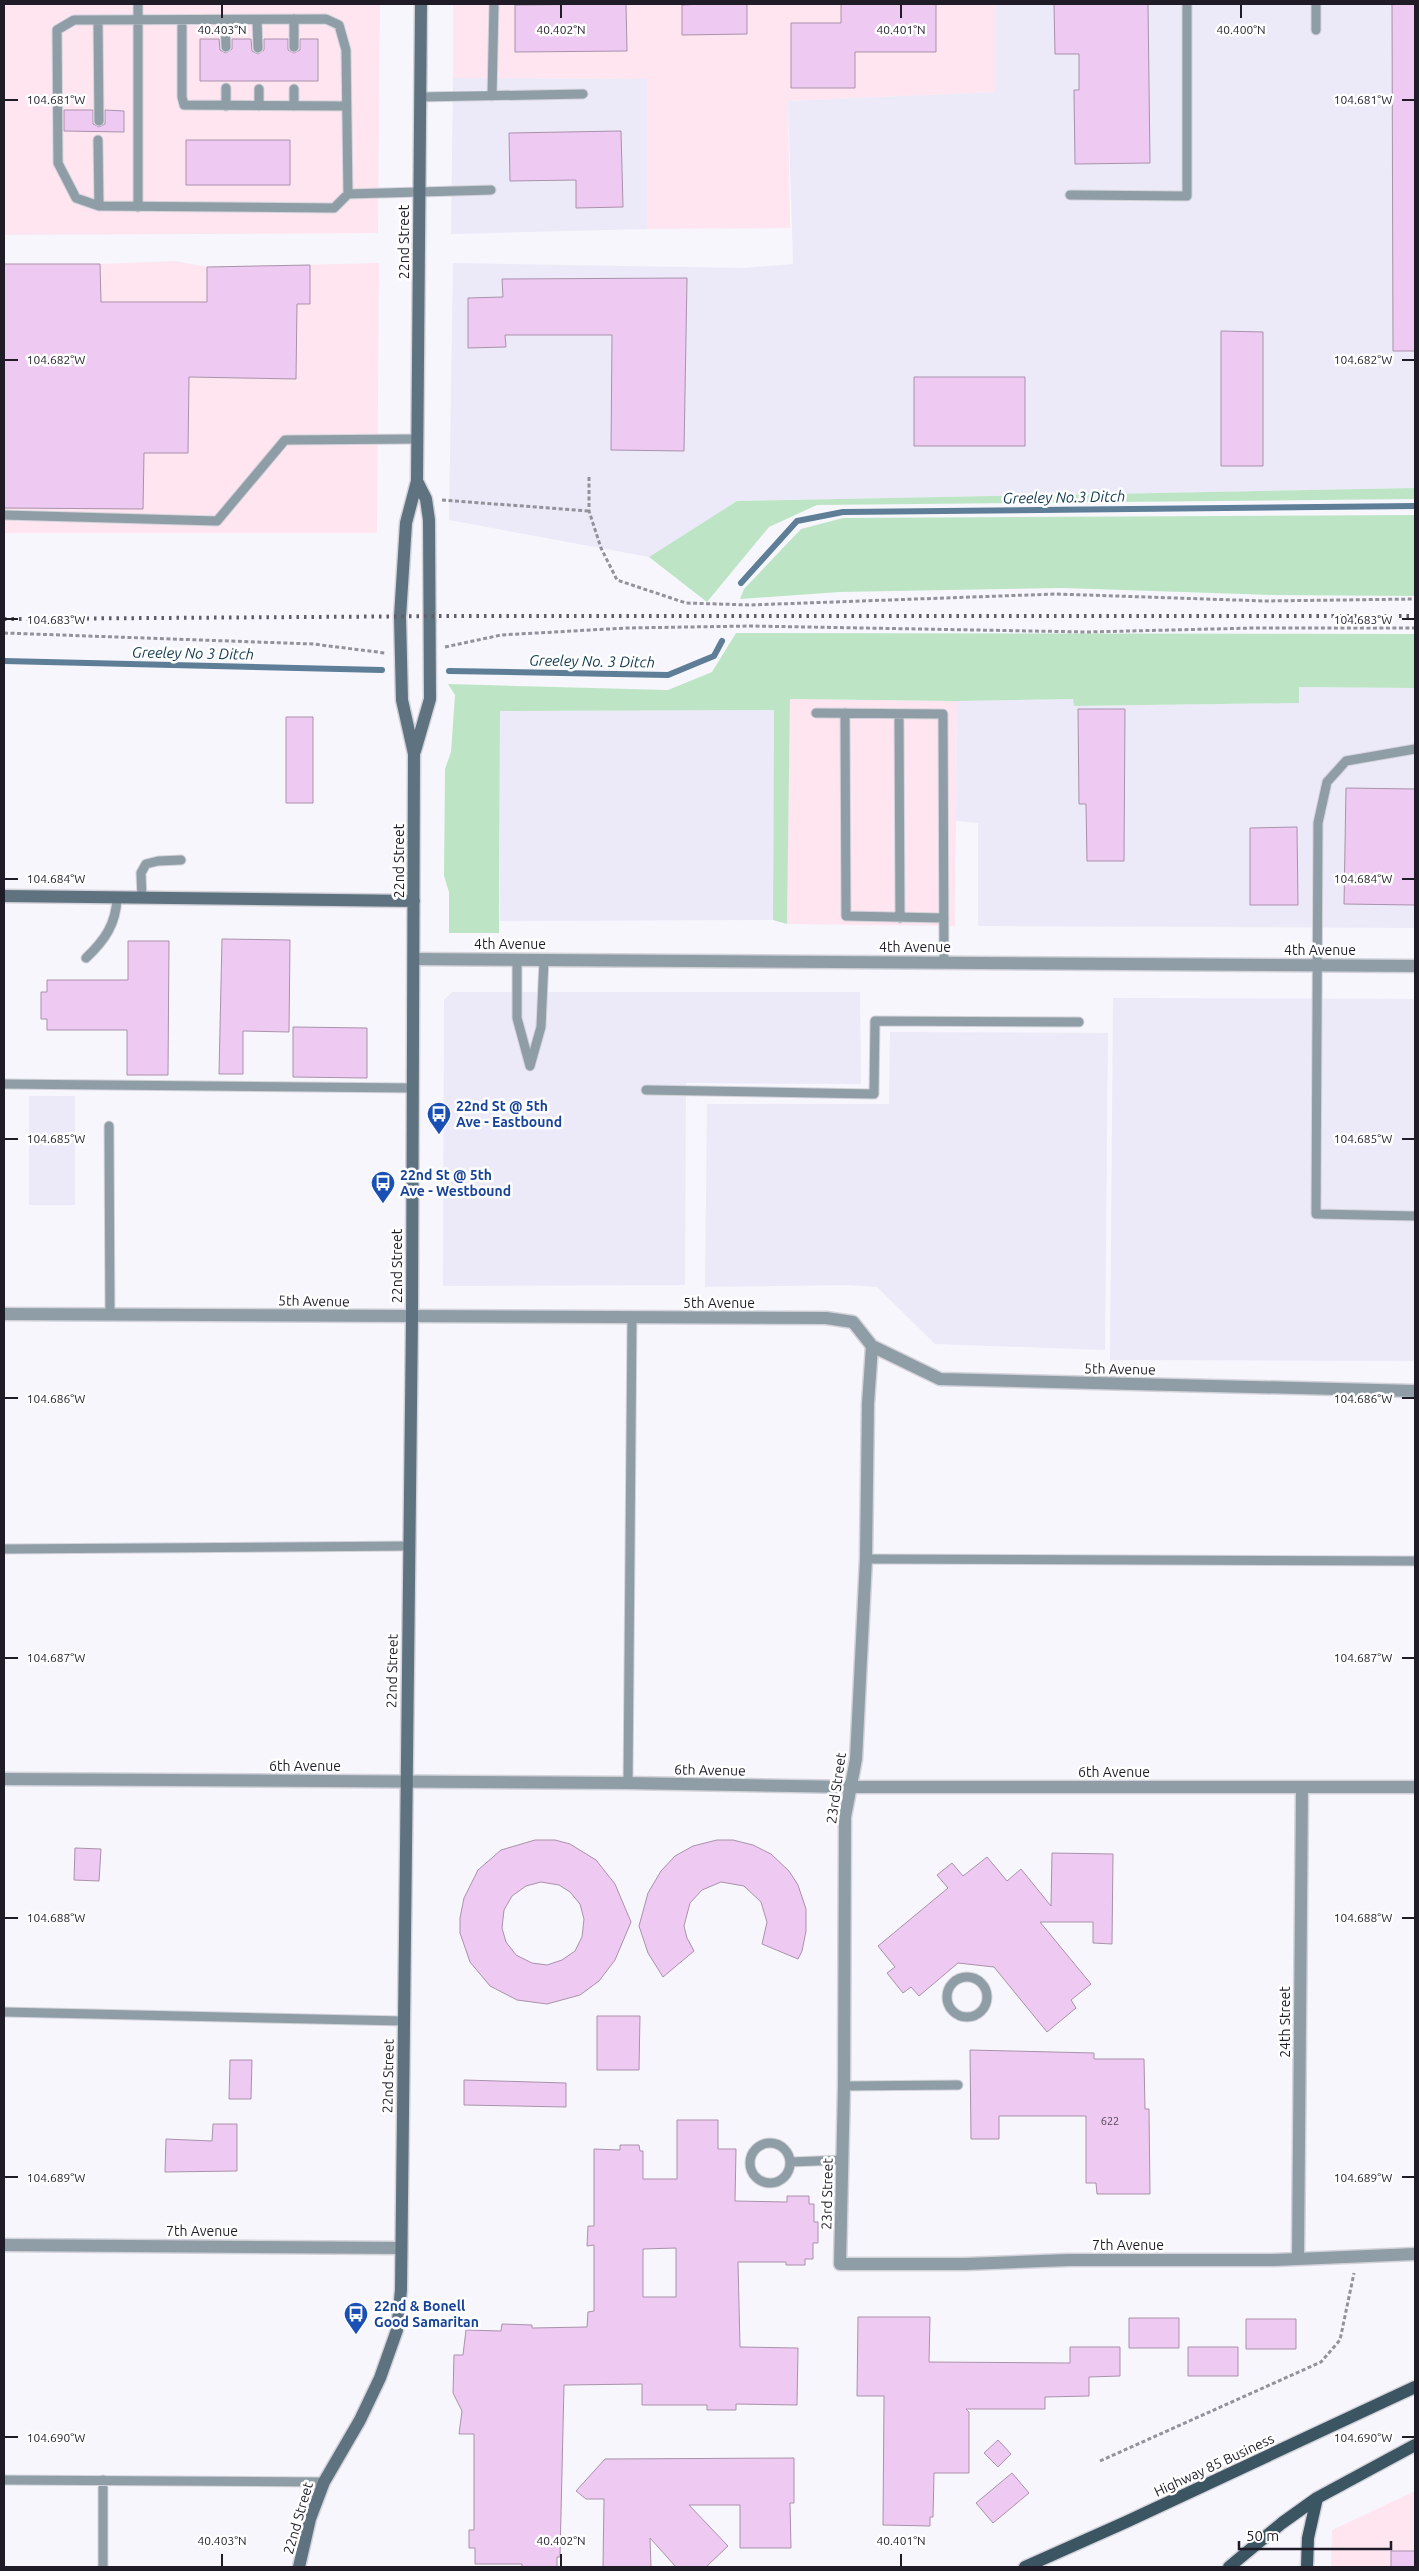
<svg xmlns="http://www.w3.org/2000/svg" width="1419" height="2571" font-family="Ubuntu,sans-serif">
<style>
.commercial{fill:#fee5f0}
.built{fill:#ece9f9}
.green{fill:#bde5c5}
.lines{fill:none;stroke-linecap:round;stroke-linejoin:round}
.stream{stroke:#5e7e97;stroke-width:6}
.building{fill:#eec9f1;stroke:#a992ab;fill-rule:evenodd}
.lane-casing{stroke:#d4d3db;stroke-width:11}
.street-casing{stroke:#d4d3db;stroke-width:15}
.secondary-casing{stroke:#d4d3db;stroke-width:15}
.primary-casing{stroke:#d4d3db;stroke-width:15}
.path{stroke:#93929b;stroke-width:3;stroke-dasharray:4 2.5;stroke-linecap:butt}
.lane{stroke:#8f9ea6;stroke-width:9}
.street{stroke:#8f9ea6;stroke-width:12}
.secondary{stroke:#5e737f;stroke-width:12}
.primary{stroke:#3c5563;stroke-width:12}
.rail{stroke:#5f5d67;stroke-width:4;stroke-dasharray:2.5 5;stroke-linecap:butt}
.ticks{fill:none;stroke:#1f1c28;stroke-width:2}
.labels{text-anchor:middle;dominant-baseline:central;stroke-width:5;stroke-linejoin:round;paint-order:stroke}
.number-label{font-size:11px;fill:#53475a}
.street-label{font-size:14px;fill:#1f1c28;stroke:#fff}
.transit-label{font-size:14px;font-weight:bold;fill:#164399;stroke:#fff;text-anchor:start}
.water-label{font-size:15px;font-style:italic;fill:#12394f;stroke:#fff}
.ticks-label{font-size:12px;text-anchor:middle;fill:#1f1c28;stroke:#fff;stroke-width:5;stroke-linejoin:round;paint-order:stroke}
</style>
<rect width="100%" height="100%" fill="#f7f6fd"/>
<path class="commercial" d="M4,4H380L378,233L4,235Z
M453,4H995V92L788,101L790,228L647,229V79L453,78Z
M175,261L207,267L379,263L377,533H4V264H100Z
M790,699L957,701L955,926L787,924Z
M1415,2491V2567H1331L1332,2530Z"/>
<path class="built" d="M995,4H1415V488L737,501L649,557L449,520L453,263L744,268L793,264L788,101L995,92Z
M453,78L647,79V229L451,234Z
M1298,687L1415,688V928L978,926V823L956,821L957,701L1074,699V706L1298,703Z
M774,710L773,920L500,921V711Z
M452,992H860L861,1084L686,1083L685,1285L443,1286L444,1000Z
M1113,998L1415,999V1361L1110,1360Z
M890,1032L1108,1033L1105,1350L935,1344L877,1287L849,1285L705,1287L707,1104H889Z
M29,1096H75V1205H29Z"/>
<path class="green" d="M1415,488V499L817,505L769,527L707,602L649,557L737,501Z
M1415,515V596L1273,595L1062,588L840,592L740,599L744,589L801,529L843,518Z
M736,633L1415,634V688L1299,687V703L1074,706L1073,699L957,701L790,699L787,924L773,920L774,710L500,711L499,933H449V892L444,876L445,769L451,752L455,695L448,684L668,690L712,672Z"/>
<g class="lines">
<path class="stream" d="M741,583L797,521L843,512L1415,506
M4,661L382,670
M449,671L668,675L714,656L722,641"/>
</g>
<path class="building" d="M626,4L627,51L515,52V5Z
M701,4H747V34L682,35V5Z
M841,4H936V52H855V88H791V23H841Z
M1054,4H1148L1150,163L1075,164L1074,90H1079V54H1055Z
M1392,4H1415V351H1393Z
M200,39H219L220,50L226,53L232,49V39H251L252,51L258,54L264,50V39H288V50L294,53L300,50V39H318V81H200Z
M64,110H93V124L99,127L105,124V110L124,111V132L64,131Z
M621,131L623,207L576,208V180L510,181L509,133Z
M186,140H290V185H186Z
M4,264H100L101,302H207V267L310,265V304H297L296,379L189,377L188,453H144L143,509L4,508Z
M687,278L684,451L611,450L612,335H505L506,347L468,348V298L503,297L502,279Z
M1221,331L1263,332V466H1221Z
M914,377H1025V446H914Z
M1078,709H1125L1124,861H1087L1086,804H1079Z
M286,717H313V803H286Z
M1346,788L1415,789V905L1344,904Z
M1297,827L1298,905H1250V828Z
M222,939L290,940L289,1032L243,1031V1074H219Z
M128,941H169L168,1075H127V1030H47V1019H41V992H47V980H128Z
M293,1027L367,1028V1078L293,1077Z
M535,1840H555L570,1844L596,1860L615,1884L631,1922L615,1960L599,1981L580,1995L547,2004L517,2000L490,1986L470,1962L460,1933V1918L464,1898L478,1870L501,1850ZM541,1882L559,1885L570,1892L580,1904L584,1919L582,1937L575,1951L562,1960L547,1965L532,1963L516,1955L506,1942L502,1928L504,1910L512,1896L526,1886Z
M717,1840H733L753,1845L771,1854L789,1871L798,1885L806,1909V1931L802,1951L798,1959L762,1944L767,1922L761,1902L744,1886L721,1882L702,1890L690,1903L684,1926L687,1938L694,1951L663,1977L648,1953L639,1926L648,1893L661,1871L675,1856L693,1846Z
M75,1848L101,1849L99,1881L74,1880Z
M1052,1853L1113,1854L1112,1944L1093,1943V1922H1040L1091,1984L1071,2000L1076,2008L1047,2032L994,1967L958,1963L919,1996L911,1987L903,1993L887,1973L895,1967L878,1946L948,1888L937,1875L952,1863L963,1876L987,1857L1007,1881L1021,1869L1051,1906Z
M597,2016H640L639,2070H597Z
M970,2050L1094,2053V2059H1144L1145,2109H1149L1150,2194H1097L1096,2183H1086V2116H999V2139H971Z
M230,2060H252L251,2099H229Z
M464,2080L566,2083V2107L464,2105Z
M677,2120H718V2149H736L735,2201L787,2202V2196H809V2204H814V2222H818V2243H813V2259H805V2265H786V2262H738L740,2347L798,2348L797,2405L736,2404V2410H707V2405H642V2384L564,2385L560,2557H557V2567H522V2564H475V2548H469V2530H474V2434H459L462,2411L453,2393L454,2355H463L466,2330L501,2331L502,2324L532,2325V2328L587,2327L588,2312L594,2311V2245L587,2246L588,2226H594V2149L620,2150V2145H639L640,2151H643V2179H677ZM676,2248V2297H643V2249Z
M213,2124H237V2171L165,2172L166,2139L212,2141Z
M858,2317H930L929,2362L1070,2363V2347H1120V2376L1089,2377V2396L1045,2397V2409H966L969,2412V2473H934L933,2517H930V2526L883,2525L884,2396H857Z
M1129,2318H1179V2348H1129Z
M1246,2319H1296V2349H1246Z
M1188,2347H1238V2376H1188Z
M998,2440L1011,2454L998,2467L984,2453Z
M794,2458V2503H790L791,2548H740V2505H689L728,2546L706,2567H676L650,2538L651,2567H603L604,2499H586L576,2491L605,2459Z
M1012,2473L1029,2493L993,2523L976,2503Z
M1391,2551H1415V2567H1391Z"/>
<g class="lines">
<defs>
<path id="lane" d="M294,19V47
M182,20V97L184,105L346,106
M225,20L226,47
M257,20L258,48
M98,21L99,121
M1316,30V4
M226,88V106
M259,89V106
M294,89V106
M492,96L494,4
M420,97L583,94
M98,140L99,206
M348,194L346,50L339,25L326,19L74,20L57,30L58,163L76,198L99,206L334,208L348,194L491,190
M1070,195L1187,196V4
M138,207V4
M4,515L217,521L285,440L417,439
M816,713L943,714L944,963
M845,713L846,916L944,918
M899,714L900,918
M1415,749L1346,761L1327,782L1318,823L1316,1214L1415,1216
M142,898L141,873L146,864L158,861L181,860
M86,958C105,940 116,924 117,898
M517,959V1018L530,1066
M530,1066L541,1027L544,960
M4,1084L413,1088
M646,1090L874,1094L875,1021L1079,1022
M109,1126L110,1314
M4,1549L409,1546
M866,1559L1415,1561
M628,1783L632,1317
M947 1997a20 20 0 1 1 40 0a20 20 0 1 1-40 0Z
M4,2012L403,2021
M844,2086L958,2085
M750 2163a20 20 0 1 1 40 0a20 20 0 1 1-40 0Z
M790,2162L843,2160
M4,2480L324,2482
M103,2567V2480"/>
<path id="street" d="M414,959L1415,966
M4,1314L826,1318L853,1322L872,1346L940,1379L1415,1391
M872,1346L868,1404L866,1559L856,1759L845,1817L844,2086L840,2264H966L1068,2260H1274L1415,2254
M4,1779L628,1783L850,1787H1415
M4,2245L401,2248
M1298,2258L1302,1787"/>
<path id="secondary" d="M415,751L430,699L429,520L426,499L417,481
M4,896L414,901
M299,2567L310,2519L324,2482L360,2420L380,2378L397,2330L401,2290L412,1317L414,754L402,700L400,617L406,523L417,481L421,4"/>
<path id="primary" d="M1025,2567L1126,2522L1415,2387
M1229,2567L1282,2523L1317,2498L1415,2445
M1307,2567L1308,2538L1317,2498"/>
</defs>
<use href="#lane" class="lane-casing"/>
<use href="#street" class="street-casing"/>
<use href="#secondary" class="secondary-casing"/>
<use href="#primary" class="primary-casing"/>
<path class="path" d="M589,477V511L601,548L617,580L686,603L750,605L1056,594L1265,601L1415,599
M442,500L589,511
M4,633L313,644L385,653
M445,647L501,635L626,628L751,626L1087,632L1254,628H1415
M1100,2461L1321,2362L1340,2340L1354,2273"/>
<use href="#lane" class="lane"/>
<use href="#street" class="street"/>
<use href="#secondary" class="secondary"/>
<use href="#primary" class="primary"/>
<path class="rail" d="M4,619L454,616H1415"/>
</g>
<path class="ticks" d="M222,5V18M561,5V18M901,5V18M1241,5V18M5,100H18M1402,100H1414M5,360H18M1402,360H1414M5,619H18M1402,619H1414M5,879H18M1402,879H1414M5,1139H18M1402,1139H1414M5,1398H18M1402,1398H1414M5,1658H18M1402,1658H1414M5,1918H18M1402,1918H1414M5,2177H18M1402,2177H1414M5,2437H18M1402,2437H1414M222,2554V2566M561,2554V2566M901,2554V2566"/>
<defs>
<symbol id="bus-pin" viewBox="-11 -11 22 30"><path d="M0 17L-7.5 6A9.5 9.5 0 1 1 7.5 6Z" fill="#1a4fb4" stroke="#fff"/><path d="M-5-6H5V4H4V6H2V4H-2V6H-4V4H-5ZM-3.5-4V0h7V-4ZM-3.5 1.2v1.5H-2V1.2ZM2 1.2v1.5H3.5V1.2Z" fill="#fff"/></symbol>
</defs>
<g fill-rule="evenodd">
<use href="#bus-pin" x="425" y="1100" width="28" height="38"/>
<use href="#bus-pin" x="369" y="1169" width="28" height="38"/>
<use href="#bus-pin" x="342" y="2300" width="28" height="38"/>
</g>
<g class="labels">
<g class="number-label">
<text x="1110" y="2121">622</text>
</g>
<g class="street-label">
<text transform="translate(404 242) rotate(-90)">22nd Street</text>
<text transform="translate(399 861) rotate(-90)">22nd Street</text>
<text x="510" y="944">4th Avenue</text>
<text x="915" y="947">4th Avenue</text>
<text x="1320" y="950">4th Avenue</text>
<text transform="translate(397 1266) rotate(-90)">22nd Street</text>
<text transform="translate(314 1301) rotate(1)">5th Avenue</text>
<text x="719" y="1303">5th Avenue</text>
<text transform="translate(1120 1369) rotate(1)">5th Avenue</text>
<text transform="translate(392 1671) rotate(-89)">22nd Street</text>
<text x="305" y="1766">6th Avenue</text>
<text transform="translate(710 1770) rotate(1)">6th Avenue</text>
<text x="1114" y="1772">6th Avenue</text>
<text transform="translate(836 1788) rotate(-82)">23rd Street</text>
<text transform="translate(1285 2022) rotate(-90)">24th Street</text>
<text transform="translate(388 2076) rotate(-89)">22nd Street</text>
<text transform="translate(827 2194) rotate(-89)">23rd Street</text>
<text x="202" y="2231">7th Avenue</text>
<text x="1128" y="2245">7th Avenue</text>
<text transform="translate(1214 2465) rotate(-25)">Highway 85 Business</text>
<text transform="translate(298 2518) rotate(-74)">22nd Street</text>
</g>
<g class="transit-label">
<text x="456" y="1106">22nd St @ 5th<tspan x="456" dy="16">Ave - Eastbound</tspan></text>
<text x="400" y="1175">22nd St @ 5th<tspan x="400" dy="16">Ave - Westbound</tspan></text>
<text x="374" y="2306">22nd &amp; Bonell<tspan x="374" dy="16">Good Samaritan</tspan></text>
</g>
<g class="water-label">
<text transform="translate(1064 497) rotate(-1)">Greeley No.3 Ditch</text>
<text transform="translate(193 653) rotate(1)">Greeley No 3 Ditch</text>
<text transform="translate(592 661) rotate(1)">Greeley No. 3 Ditch</text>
</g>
</g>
<g class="ticks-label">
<text x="222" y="34">40.403°N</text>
<text x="561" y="34">40.402°N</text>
<text x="901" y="34">40.401°N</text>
<text x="1241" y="34">40.400°N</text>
<text x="1363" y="104">104.681°W</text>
<text x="56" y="104">104.681°W</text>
<text x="1363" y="364">104.682°W</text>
<text x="56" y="364">104.682°W</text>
<text x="1363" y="624">104.683°W</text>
<text x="56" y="624">104.683°W</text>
<text x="1363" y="883">104.684°W</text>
<text x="56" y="883">104.684°W</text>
<text x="1363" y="1143">104.685°W</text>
<text x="56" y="1143">104.685°W</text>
<text x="56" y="1403">104.686°W</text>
<text x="1363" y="1403">104.686°W</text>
<text x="56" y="1662">104.687°W</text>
<text x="1363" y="1662">104.687°W</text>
<text x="56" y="1922">104.688°W</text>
<text x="1363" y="1922">104.688°W</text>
<text x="56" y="2182">104.689°W</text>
<text x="1363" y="2182">104.689°W</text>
<text x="56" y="2442">104.690°W</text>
<text x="1363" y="2442">104.690°W</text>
<text x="222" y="2545">40.403°N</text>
<text x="561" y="2545">40.402°N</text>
<text x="901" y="2545">40.401°N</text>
</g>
<rect width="1419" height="2571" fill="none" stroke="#1f1c28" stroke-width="10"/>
<path d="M1239 2541v8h152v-8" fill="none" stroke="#1f1c28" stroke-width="2.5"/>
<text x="1246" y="2541" font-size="15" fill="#1f1c28" stroke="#ffffff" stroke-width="4" paint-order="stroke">50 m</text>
</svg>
